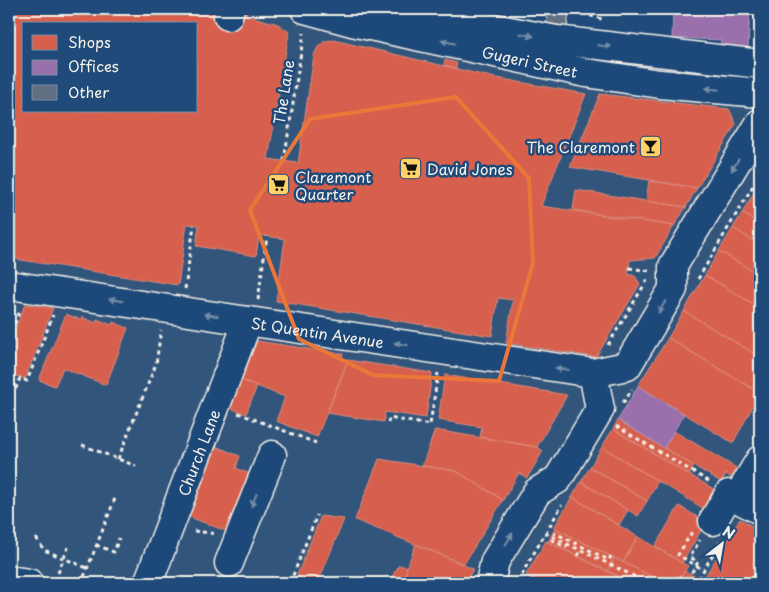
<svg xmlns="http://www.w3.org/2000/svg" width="769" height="592" font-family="'Playpen Sans',sans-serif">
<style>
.built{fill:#33557c;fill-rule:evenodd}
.shops{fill:#d6604d;stroke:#df8c7c;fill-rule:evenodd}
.offices{fill:#9970ab;stroke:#b497bd}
.building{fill:#626f82;stroke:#f4f1e8}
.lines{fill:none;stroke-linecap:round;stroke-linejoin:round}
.minor-casing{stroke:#f4f1e8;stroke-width:31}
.major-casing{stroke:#f4f1e8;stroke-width:31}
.highway-casing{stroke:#f4f1e8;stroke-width:31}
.path{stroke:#f4f1e8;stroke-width:3;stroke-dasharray:4 4;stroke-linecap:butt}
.minor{stroke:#1f4a7a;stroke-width:28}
.major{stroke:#1f4a7a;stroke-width:28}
.highway{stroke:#1f4a7a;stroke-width:28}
.oneway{fill:#748da6}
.marked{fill:none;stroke:#ea7738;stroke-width:4;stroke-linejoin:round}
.labels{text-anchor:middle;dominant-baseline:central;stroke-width:5;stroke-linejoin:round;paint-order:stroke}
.street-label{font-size:15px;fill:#f4f1e8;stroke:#1f4a7a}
.poi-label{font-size:15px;fill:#f4f1e8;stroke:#1f4a7a;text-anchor:start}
</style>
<rect width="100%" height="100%" fill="#1f4a7a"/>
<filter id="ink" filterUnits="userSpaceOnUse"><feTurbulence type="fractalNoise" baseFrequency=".02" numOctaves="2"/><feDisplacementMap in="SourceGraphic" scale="10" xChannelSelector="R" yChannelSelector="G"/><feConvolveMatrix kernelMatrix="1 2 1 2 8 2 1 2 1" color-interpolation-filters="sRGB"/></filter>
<g filter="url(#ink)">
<path class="built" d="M9,9H275L328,24L760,100V583H94L9,570ZM24,24H196V111H24Z"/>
<path class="shops" d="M9,9H242L247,11L246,15L278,24L289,32L268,159L298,163L314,55L318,47L325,41L334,40L491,77L586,94L541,206L674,226L655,258L630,260L628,274L635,276L640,284L596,357L506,343L513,300L498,298L492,336L276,301L285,239L259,235L256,256L196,246L199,225L187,224L178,285L9,258ZM24,24H196V111H24Z
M445,60L457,63L456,68L444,65Z
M600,94L729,109L736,124L697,188L570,167Z
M649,181L697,188L686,207L646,201Z
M757,188L760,190V207L749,201Z
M576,190L646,201L686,207L674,226L573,210Z
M749,201L760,207V224L742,213Z
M742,213L760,224V245L733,228Z
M733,228L760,245V275L719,251Z
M719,251L760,275V308L705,275Z
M705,275L760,308V357L684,311Z
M25,304L53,308L25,379L9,373V345Z
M684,311L760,357V393L668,338Z
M66,314L81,320L82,317L96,323L97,319L112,325L113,322L128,328L106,385L63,368L55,386L39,380Z
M668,338L760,393L733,443L638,386Z
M257,341L343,354L342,359L348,360L317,437L276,421L285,397L241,380Z
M348,360L432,373L426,418L385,412L384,422L327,413Z
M445,375L567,395L537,447L480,437L482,427L438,420Z
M241,380L257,386L246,414L230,408Z
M618,420L694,466L689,475L613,429Z
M613,429L722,494L711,513L602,447Z
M435,430L537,447L543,451L527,478L519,473L503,500L456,471L422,466Z
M674,431L738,469L732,478L726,474L721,482L664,448Z
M215,446L240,456L236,468L255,476L236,535L187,516Z
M602,447L658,481L647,501L590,467Z
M379,459L456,471L503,500L464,564L355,520Z
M590,467L647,501L638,516L581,482Z
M581,482L628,510L619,525L572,497Z
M572,497L638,537L623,562L554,528Z
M679,506L706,522L682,563L655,546Z
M321,516L344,519L318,583H294Z
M740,519L760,531V583H701Z
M555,528L614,558L607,571L548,542Z
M638,537L688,566L682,575L663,582L623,562Z
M546,541L578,556L632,583H543L526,575Z
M416,544L473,569L465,583H404L407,567Z
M614,558L663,582L682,575L685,571L703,581L701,583H632L607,571Z
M399,565L407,567L404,583H375L376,578L389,582Z
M531,577L543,583H529Z
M345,579L360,583H340Z"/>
<path class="offices" d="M673,9L750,10L748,49L720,48L721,40L672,38Z
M638,386L684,414L664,448L618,420Z"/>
<path class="building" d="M508,9H555L569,12L567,27L546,23L547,16Z"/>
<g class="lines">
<defs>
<g id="minor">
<path d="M228,16L230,9"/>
<path id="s1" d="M9,285L593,373L627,366L673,289V266L760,123"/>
<path d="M738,497L760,460"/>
<path d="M713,521L729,494L760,510"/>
<path d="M229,563L272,455"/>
<path id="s2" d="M148,583L248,321"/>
<path d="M490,583L495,561L537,492L558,479L600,409L593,373"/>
</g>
<g id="major">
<path id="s3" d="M305,9L352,22L586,73L660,84L760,93"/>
<path d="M398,9L556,40L760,64"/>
</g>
<path id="highway" d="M9,580L29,583"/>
</defs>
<use href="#minor" class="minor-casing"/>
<use href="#major" class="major-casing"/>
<use href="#highway" class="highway-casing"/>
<path class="path" d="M567,9L605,20
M258,11L259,9
M284,161L304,33
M629,268L650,271
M698,279L760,174
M185,289L194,225
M258,300L267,236
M9,339L20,310
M608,345L649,277
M623,403L632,389
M10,404L20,378L27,381L53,315
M238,413L316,443
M388,423L389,418L430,425L438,373
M616,426L710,482
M82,445L136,466
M118,459L156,364L161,330
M194,531L217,534
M692,532L678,555L704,570
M545,533L648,583
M36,538L44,550L87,568
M568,544L566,547L552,540L555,533L609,560L611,556
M96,545L114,552L119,538
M578,556L581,549
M58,573L69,545
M84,577L116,496
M695,580L692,572L698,562L690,557L700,540
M290,583L317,515
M520,583L524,570L562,505
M683,583L699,578L720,542"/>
<use href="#minor" class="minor"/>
<use href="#major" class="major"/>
<use href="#highway" class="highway"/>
</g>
<defs><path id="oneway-solid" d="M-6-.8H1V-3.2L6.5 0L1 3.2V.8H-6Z" transform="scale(1.25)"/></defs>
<g class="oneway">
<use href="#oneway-solid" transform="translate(527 35) rotate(11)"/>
<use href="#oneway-solid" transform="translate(448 42) rotate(-167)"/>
<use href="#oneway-solid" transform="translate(604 46) rotate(7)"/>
<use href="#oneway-solid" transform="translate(712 89) rotate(-175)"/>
<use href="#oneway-solid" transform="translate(735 165) rotate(121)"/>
<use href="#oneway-solid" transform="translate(116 300) rotate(-171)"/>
<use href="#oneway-solid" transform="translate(662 307) rotate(121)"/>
<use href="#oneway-solid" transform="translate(211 315) rotate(-171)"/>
<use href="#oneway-solid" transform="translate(401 344) rotate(-171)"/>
<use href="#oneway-solid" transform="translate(562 369) rotate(-172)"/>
<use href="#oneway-solid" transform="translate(254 500) rotate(112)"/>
<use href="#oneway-solid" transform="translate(509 539) rotate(-59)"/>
</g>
</g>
<path class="marked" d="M456,97L529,178L533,263L499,381L373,375L299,339L250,210L310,119Z"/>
<defs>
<symbol id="bar-square" viewBox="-11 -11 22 22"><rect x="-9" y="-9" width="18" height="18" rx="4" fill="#ffd166" stroke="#1f4a7a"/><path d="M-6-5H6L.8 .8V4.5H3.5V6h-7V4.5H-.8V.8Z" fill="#111"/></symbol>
<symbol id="supermarket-square" viewBox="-11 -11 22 22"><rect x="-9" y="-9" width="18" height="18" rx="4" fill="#ffd166" stroke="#1f4a7a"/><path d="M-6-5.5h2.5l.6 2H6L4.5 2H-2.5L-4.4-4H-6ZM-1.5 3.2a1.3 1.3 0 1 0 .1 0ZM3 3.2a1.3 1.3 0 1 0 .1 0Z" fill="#111"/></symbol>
</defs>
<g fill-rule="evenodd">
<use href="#bar-square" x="638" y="134" width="25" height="25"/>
<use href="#supermarket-square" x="398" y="156" width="25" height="25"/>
<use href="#supermarket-square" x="266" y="172" width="25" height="25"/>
</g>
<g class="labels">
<g class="street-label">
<text stroke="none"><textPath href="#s3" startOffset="231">Gugeri Street</textPath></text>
<text transform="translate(283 92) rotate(-81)">The Lane</text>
<text stroke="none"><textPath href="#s1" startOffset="312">St Quentin Avenue</textPath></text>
<text stroke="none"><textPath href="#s2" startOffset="140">Church Lane</textPath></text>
</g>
<g class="poi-label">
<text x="635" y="146" text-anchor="end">The Claremont</text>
<text x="427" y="168">David Jones</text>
<text x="295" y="176">Claremont<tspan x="295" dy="17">Quarter</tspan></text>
</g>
</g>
<rect width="769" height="592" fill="none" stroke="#1f4a7a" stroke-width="30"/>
<rect x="15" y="15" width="739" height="562" fill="none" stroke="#f4f1e8" stroke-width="2" filter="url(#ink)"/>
<rect x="22" y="22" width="175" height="90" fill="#1f4a7a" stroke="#748da6"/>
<rect x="32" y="35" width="25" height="15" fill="#d6604d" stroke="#748da6"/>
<text x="68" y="48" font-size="15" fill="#f4f1e8">Shops</text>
<rect x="32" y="60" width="25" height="15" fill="#9970ab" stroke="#748da6"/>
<text x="68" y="72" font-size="15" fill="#f4f1e8">Offices</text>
<rect x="32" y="85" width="25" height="15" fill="#626f82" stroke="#748da6"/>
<text x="68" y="98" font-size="15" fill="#f4f1e8">Other</text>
<g transform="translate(722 544) rotate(31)" stroke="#1f4a7a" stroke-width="4" paint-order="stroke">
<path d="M0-4L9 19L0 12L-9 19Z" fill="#f4f1e8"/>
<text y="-8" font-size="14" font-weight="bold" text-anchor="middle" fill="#f4f1e8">N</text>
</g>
</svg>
